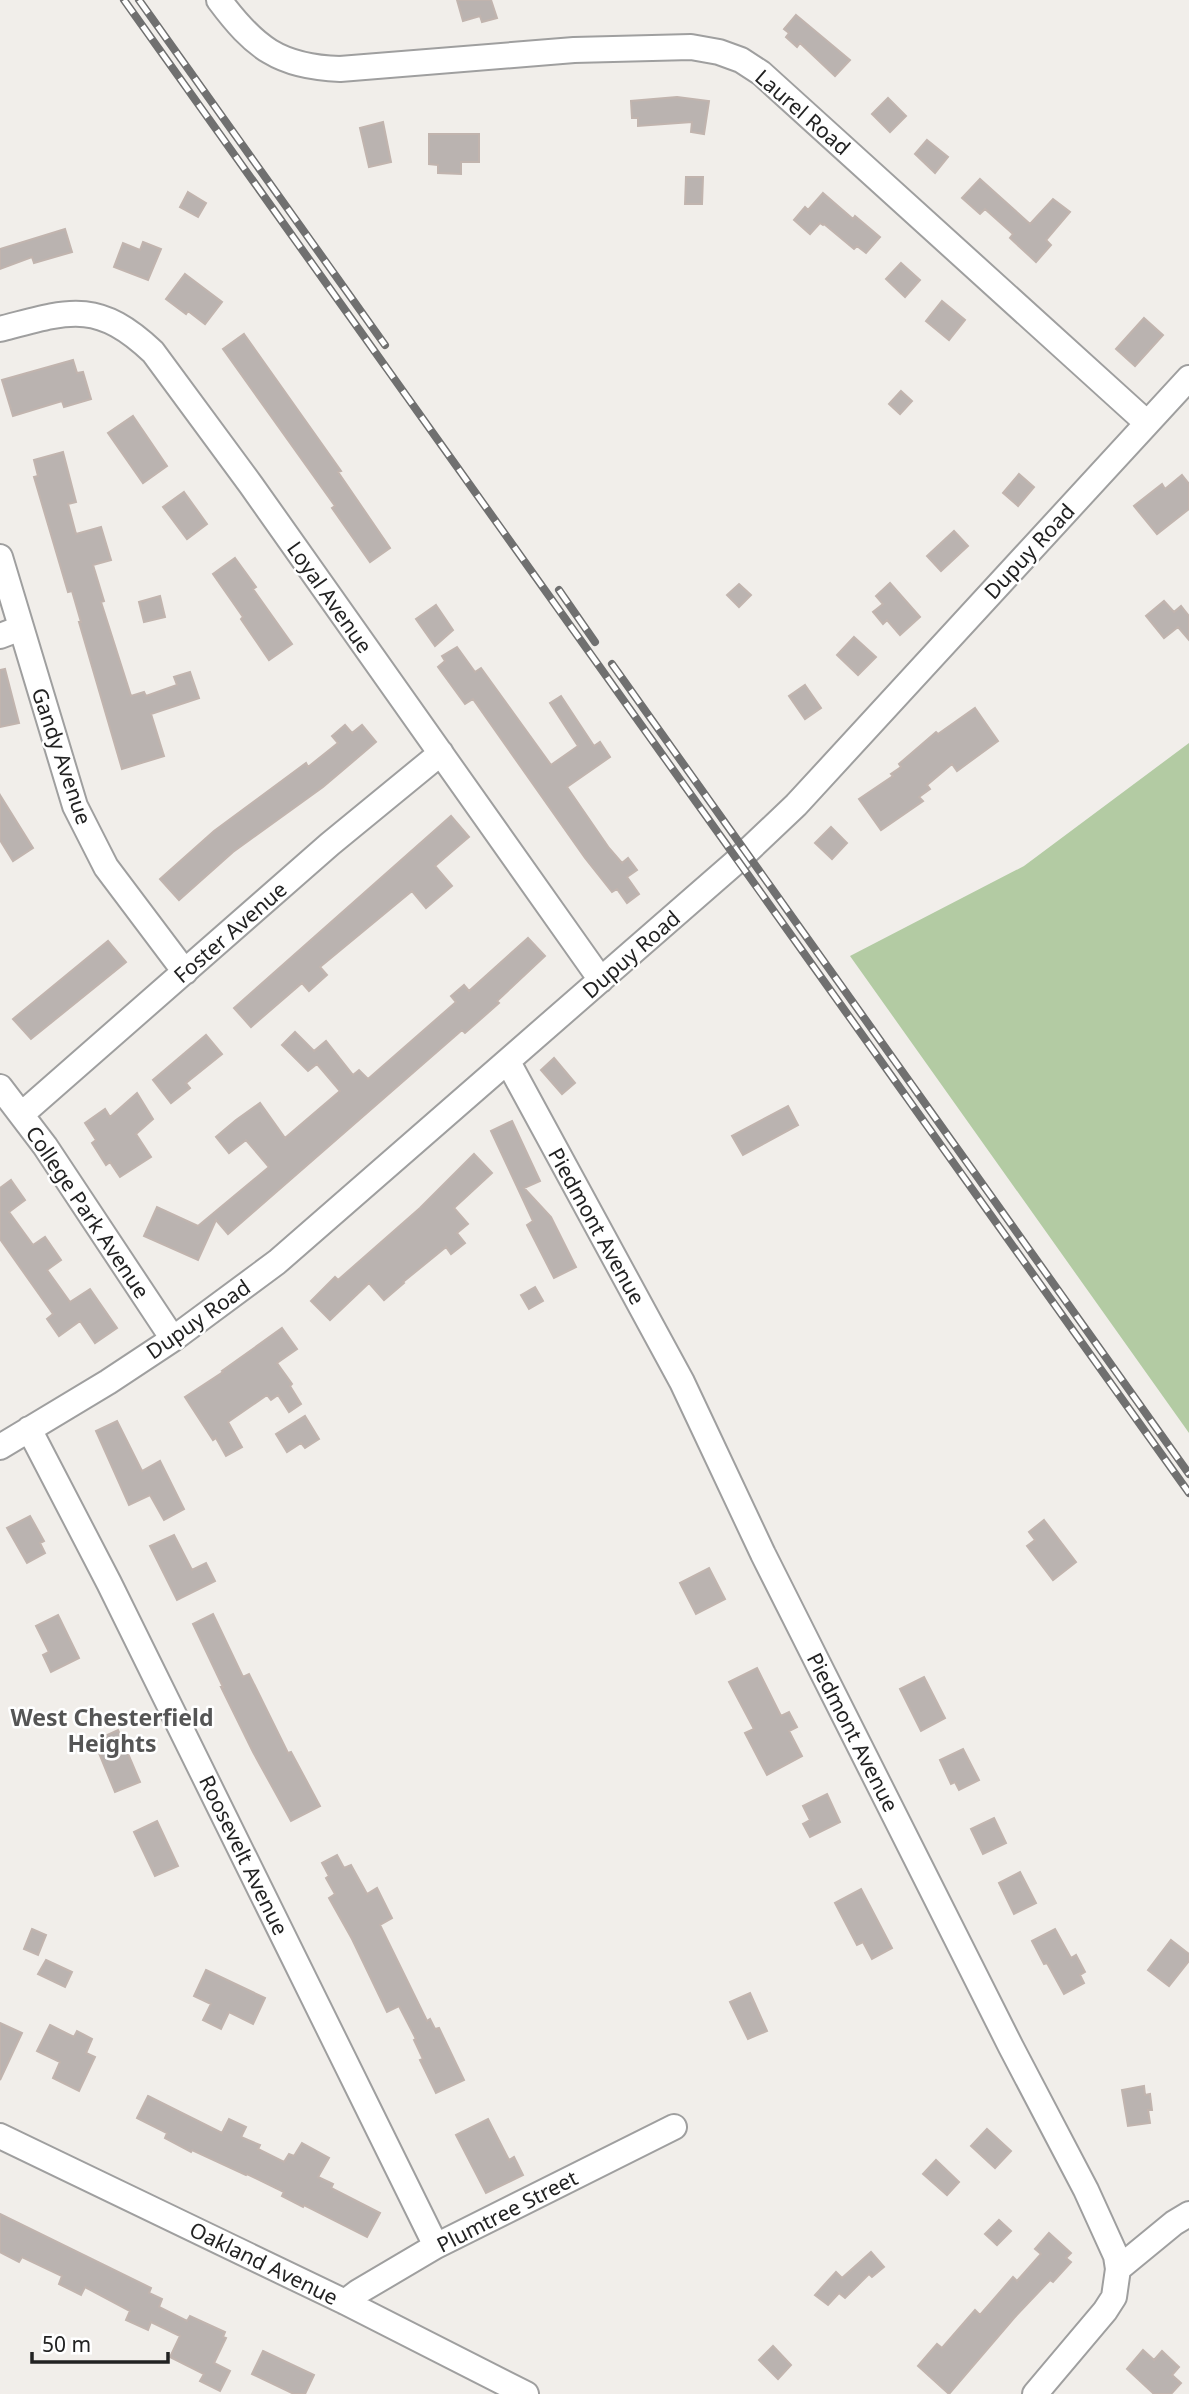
<svg xmlns="http://www.w3.org/2000/svg" width="1189" height="2394" font-family="'Noto Sans',sans-serif">
<style>
.forest{fill:#b3cba3}
.building{fill:#bab3b0;stroke:#c1b4ae;stroke-width:2}
.lines{fill:none;stroke-linecap:round;stroke-linejoin:round}
.minor-casing{stroke:#9f9f9f;stroke-width:28}
.minor{stroke:#fff;stroke-width:24}
.rail-casing{stroke:#707070;stroke-width:8}
.rail{stroke:#fff;stroke-width:5;stroke-dasharray:16;stroke-linecap:butt}
.labels{text-anchor:middle;dominant-baseline:central;stroke-width:5;stroke-linejoin:round;paint-order:stroke}
.street-label{font-size:21px;fill:#222;stroke:#fff}
.neighbourhood-label{font-size:23px;font-weight:bold;fill:#555;stroke:#fff}
</style>
<rect width="100%" height="100%" fill="#f1eeea"/>
<path class="forest" d="M1189,743V1433L850,956L1024,866Z"/>
<path class="building" d="M457,0H491L497,18L482,22L480,16L463,21Z
M796,15L850,60L835,76L800,43L797,47L786,37L789,33L784,29Z
M677,97L709,101L704,134L691,132L692,122L638,126V118H632L631,101Z
M888,98L906,116L890,132L872,114Z
M383,122L391,162L369,167L360,128Z
M429,134H479V162H461V174L438,173V165L429,164Z
M927,140L948,157L935,173L915,154Z
M686,177H703L702,204H685Z
M980,179L1030,224L1053,199L1070,212L1046,240L1051,245L1036,262L1010,238L1013,234L985,209L980,214L962,198Z
M188,192L206,203L198,217L180,207Z
M823,193L853,219L855,216L880,237L866,253L857,246L854,249L824,224L823,225L820,223L810,234L794,220L805,207L808,210Z
M65,229L72,252L34,263L32,257L0,269V249Z
M143,242L161,249L148,280L114,267L123,243L140,250Z
M901,263L920,280L905,297L886,279Z
M185,274L222,302L205,324L188,311L186,314L166,299Z
M942,301L965,320L949,340L926,321Z
M1144,318L1163,335L1135,366L1116,349Z
M244,334L341,471L338,472L390,548L370,562L332,508L335,506L223,349Z
M73,360L77,373L83,372L91,399L64,407L62,401L13,416L2,380Z
M901,391L912,401L900,414L889,404Z
M133,416L167,466L143,483L108,433Z
M63,452L76,502L68,504L76,534L101,527L111,560L93,565L104,601L101,602L131,696L144,692L146,696L177,685L174,677L190,672L199,698L151,714L164,756L122,769L79,622H81L72,591L68,592L34,477L38,476L34,460Z
M1019,474L1034,487L1018,506L1003,493Z
M1182,475L1189,484V509L1157,534L1134,506L1162,484L1165,489Z
M184,492L207,524L187,539L163,507Z
M954,531L968,546L941,571L927,556Z
M235,558L256,587L253,589L292,644L269,660L241,619L243,617L213,574Z
M890,583L920,617L900,635L887,620L883,624L873,612L883,604L876,596Z
M739,584L751,595L739,607L727,595Z
M160,596L165,617L144,622L139,602Z
M1164,601L1174,612L1181,606L1189,616V640L1178,627L1164,638L1146,616Z
M436,605L453,630L435,646L416,619Z
M854,637L876,657L858,675L837,655Z
M457,647L475,672L481,668L551,765L578,746L550,703L561,696L594,746L600,742L610,757L567,787L609,848L622,863L628,858L637,870L627,877L639,894L627,903L617,889L612,892L585,858L473,699L465,704L438,667L445,661L442,656Z
M5,669L19,723L0,727V670Z
M805,685L821,708L805,719L789,696Z
M975,708L998,741L957,771L952,764L927,785L930,789L919,797L923,801L881,830L859,799L893,776L891,774L901,767L899,764L936,732L938,734Z
M345,725L352,733L362,725L376,742L323,787L233,852L179,900L160,879L214,831L306,763L308,767L338,743L332,736Z
M0,795L33,848L13,861L0,840Z
M451,816L469,837L435,866L452,886L426,908L412,891L320,967L327,975L309,991L302,983L251,1027L234,1008Z
M831,827L847,843L832,859L815,843Z
M528,938L545,956L497,1001L499,1003L465,1033L462,1030L228,1234L216,1220L198,1260L144,1236L157,1207L198,1226L269,1167L246,1140L229,1153L216,1137L236,1120L260,1103L285,1138L340,1091L317,1064L308,1071L282,1045L295,1032L314,1051L326,1041L353,1075L359,1070L368,1079L456,1002L451,996L464,985L469,991Z
M108,941L126,962L31,1039L13,1019Z
M206,1035L222,1054L186,1083L190,1088L171,1103L153,1080Z
M554,1058L575,1083L562,1094L541,1070Z
M137,1093L153,1119L136,1134L151,1157L120,1177L110,1162L106,1165L92,1143L96,1140L85,1123L105,1109L110,1117Z
M788,1106L798,1125L743,1155L732,1136Z
M512,1121L540,1181L524,1188L551,1217L576,1267L554,1278L527,1225L533,1221L491,1131Z
M474,1154L492,1173L454,1208L468,1224L457,1233L465,1243L451,1254L446,1247L403,1282L404,1283L384,1300L369,1283L330,1320L311,1301L335,1277L338,1280L420,1208Z
M11,1180L25,1200L9,1212L33,1245L45,1237L61,1260L47,1270L70,1302L90,1289L117,1328L95,1343L80,1321L59,1336L47,1319L53,1314L0,1239V1188Z
M535,1287L543,1301L529,1309L521,1295Z
M282,1328L297,1349L277,1363L292,1384L290,1386L301,1404L289,1412L278,1395L271,1400L267,1395L228,1422L242,1447L226,1456L216,1438L213,1440L185,1397L223,1372L222,1371Z
M305,1416L319,1439L305,1448L301,1443L287,1452L276,1434Z
M117,1421L142,1471L160,1461L184,1509L164,1520L150,1495L129,1505L96,1431Z
M30,1516L44,1541L40,1543L45,1553L27,1563L7,1528Z
M1044,1520L1076,1562L1053,1580L1027,1546L1035,1540L1029,1532Z
M174,1535L192,1570L206,1563L215,1581L177,1600L150,1546Z
M709,1568L725,1599L696,1614L680,1583Z
M213,1614L243,1677L249,1674L288,1753L291,1752L320,1806L291,1821L253,1752L221,1687H223L193,1624Z
M58,1615L79,1658L51,1672L43,1655L49,1652L36,1626Z
M757,1668L781,1716L789,1712L797,1727L789,1731L802,1756L767,1775L745,1733L754,1729L729,1682Z
M924,1677L945,1718L921,1731L900,1689Z
M118,1730L140,1782L115,1792L94,1741Z
M963,1749L979,1780L959,1790L955,1782L951,1784L940,1760Z
M827,1794L840,1822L810,1837L803,1824L810,1820L803,1806Z
M994,1818L1006,1843L983,1854L971,1829Z
M157,1821L178,1866L155,1876L134,1832Z
M337,1855L344,1868L351,1865L367,1894L377,1888L392,1918L380,1925L427,2021L430,2019L435,2029L439,2028L464,2080L436,2093L420,2060L423,2059L414,2040L416,2039L399,2006L387,2012L352,1939L329,1898L335,1894L326,1878L329,1876L322,1863Z
M1020,1872L1036,1903L1014,1914L999,1883Z
M861,1889L892,1948L872,1959L863,1942L857,1945L835,1903Z
M32,1929L46,1935L38,1955L24,1949Z
M1055,1929L1071,1958L1076,1955L1085,1972L1080,1975L1084,1983L1064,1994L1047,1963L1044,1964L1032,1941Z
M1171,1940L1189,1954V1961L1169,1986L1148,1970Z
M46,1960L72,1972L65,1987L38,1974Z
M206,1970L265,1998L253,2024L229,2012L221,2029L203,2020L211,2004L194,1996Z
M750,1993L767,2031L748,2039L730,2002Z
M0,2023L22,2033L0,2080Z
M50,2025L74,2037L77,2031L92,2039L86,2053L95,2057L79,2091L53,2078L60,2062L37,2051Z
M1144,2086L1145,2095L1150,2094L1152,2110H1148L1150,2123L1128,2126L1122,2090Z
M148,2096L222,2133L229,2119L246,2127L241,2137L260,2145L258,2149L284,2162L289,2154L294,2156L302,2143L329,2158L318,2177L333,2184L331,2188L380,2213L367,2237L304,2205L303,2207L282,2196L284,2192L247,2174L246,2175L192,2150L191,2152L165,2138L167,2133L137,2118Z
M488,2119L509,2160L514,2157L523,2175L486,2193L456,2135Z
M987,2129L1011,2151L995,2168L971,2146Z
M936,2160L959,2182L947,2195L923,2174Z
M0,2214L151,2288L149,2293L162,2299L159,2307L187,2321L190,2316L225,2332L223,2337L226,2338L214,2363L230,2371L220,2391L200,2381L204,2374L170,2357L180,2336L151,2322L148,2330L126,2320L130,2311L85,2287L81,2295L59,2284L62,2276L22,2257L19,2262L0,2252Z
M999,2220L1011,2231L997,2245L985,2234Z
M1049,2233L1071,2253L1066,2258L1071,2262L1053,2282L1050,2280L1014,2318L949,2394L918,2366L937,2344L942,2348L975,2310L980,2315L1013,2277L1017,2281L1041,2254L1035,2249Z
M871,2252L884,2267L872,2277L869,2274L845,2298L839,2293L828,2305L815,2295L836,2272L842,2278Z
M773,2346L791,2365L778,2379L759,2360Z
M1143,2350L1154,2360L1162,2351L1179,2367L1172,2375L1181,2383L1171,2394H1154L1127,2369Z
M263,2351L314,2375L305,2394H294L252,2374Z"/>
<g class="lines">
<defs>
<path id="minor" d="M219,0C254,47 279,67 340,69L574,50L691,47L719,52L741,60L761,73L1147,423
M0,329C68,311 97,299 153,352L251,485L601,980
M0,557L75,806L106,867L185,972
M0,636L21,628
M508,1062L682,1382L763,1554L1011,2047L1086,2190L1116,2256L1118,2269L1114,2297L1105,2311L1035,2394
M0,1087L45,1146L173,1339
M22,1114L330,844L441,753
M29,1429L109,1583L436,2246
M0,1447L108,1382L173,1339L277,1262L738,860L796,805L1189,378
M0,2136L345,2302L526,2394
M1118,2269L1174,2223L1189,2214
M345,2302L358,2292L436,2246L674,2127"/>
</defs>
<use href="#minor" class="minor-casing"/>
<use href="#minor" class="minor"/>
<defs>
<path id="rail" d="M124,0L1189,1493
M139,0L385,345
M559,590L595,642
M612,664L1189,1474"/>
</defs>
<use href="#rail" class="rail-casing"/>
<use href="#rail" class="rail"/>
</g>
<g class="labels">
<g class="street-label">
<text transform="translate(803 112) rotate(41)">Laurel Road</text>
<text transform="translate(1029 551) rotate(-47)">Dupuy Road</text>
<text transform="translate(330 597) rotate(55)">Loyal Avenue</text>
<text transform="translate(62 756) rotate(71)">Gandy Avenue</text>
<text transform="translate(230 932) rotate(-41)">Foster Avenue</text>
<text transform="translate(631 954) rotate(-41)">Dupuy Road</text>
<text transform="translate(88 1212) rotate(56)">College Park Avenue</text>
<text transform="translate(597 1226) rotate(61)">Piedmont Avenue</text>
<text transform="translate(198 1319) rotate(-35)">Dupuy Road</text>
<text transform="translate(853 1732) rotate(63)">Piedmont Avenue</text>
<text transform="translate(244 1855) rotate(64)">Roosevelt Avenue</text>
<text transform="translate(507 2211) rotate(-27)">Plumtree Street</text>
<text transform="translate(264 2263) rotate(26)">Oakland Avenue</text>
</g>
<g class="neighbourhood-label">
<text x="112" y="1717">West Chesterfield<tspan x="112" dy="26">Heights</tspan></text>
</g>
</g>
<path d="M32 2352v10h136v-10" fill="none" stroke="#222222" stroke-width="3.5"/>
<text x="42" y="2352" font-size="21" fill="#222222" stroke="#ffffff" stroke-width="5" paint-order="stroke">50 m</text>
</svg>
